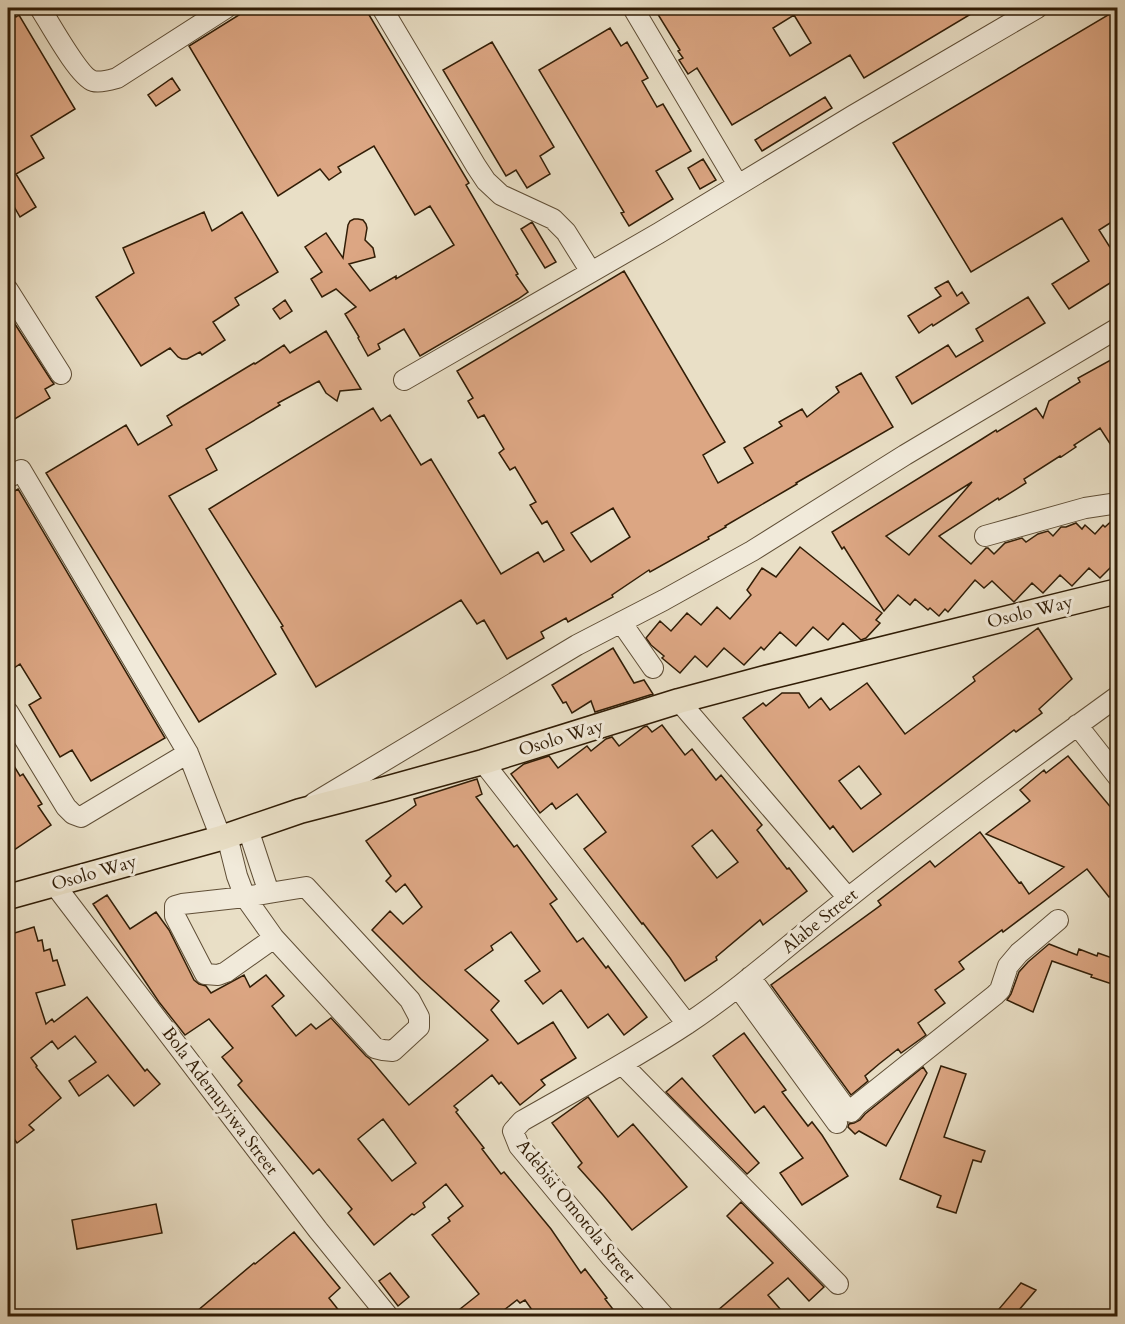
<svg xmlns="http://www.w3.org/2000/svg" width="1125" height="1324" font-family="Cardo,serif">
<style>
.building{fill:#dca683;stroke:#311d06;stroke-width:1.5;fill-rule:evenodd}
.lines{fill:none;stroke-linecap:round;stroke-linejoin:round}
.minor-casing{stroke:#5f4e36;stroke-width:22}
.major-casing{stroke:#311d06;stroke-width:27}
.minor{stroke:#f1eada;stroke-width:20}
.major{stroke:#e9dfc6;stroke-width:24}
.labels{text-anchor:middle;dominant-baseline:central;stroke-width:6;stroke-linejoin:round;paint-order:stroke}
.street-label{font-size:18px;fill:#311d06;stroke:#f1eada}
</style>
<rect width="100%" height="100%" fill="#e9dfc6"/>
<filter id="stains"><feTurbulence type="fractalNoise" baseFrequency=".00333" numOctaves="4"/><feColorMatrix values="0 0 0 0 .2 0 0 0 0 .09 0 0 0 0 .02 0 0 0 .5 -.17"/></filter>
<radialGradient id="worn" r=".72"><stop offset=".6" stop-color="#630" stop-opacity="0"/><stop offset="1" stop-color="#630" stop-opacity=".3"/></radialGradient>
<path class="building" d="M8,8H10L16,17L19,15L75,109L31,136L44,158L16,174L36,207L20,217L8,196Z
M250,8H365L469,183L466,185L518,274L516,275L528,292L518,299L420,356L404,329L378,344L380,349L368,356L358,338L359,337L345,314L356,307L336,289L322,297L311,279L322,272L305,247L326,233L343,258L348,225L350,221L354,219H358L363,220L366,224L367,228L365,240L373,248L375,257L349,264L370,291L396,276V279L454,245L430,206L415,215L374,146L338,167L341,172L329,180L320,169L278,196L189,46Z
M654,8H981L864,78L850,55L732,125L697,68L688,74L679,60L683,58L678,51L680,50ZM794,15L811,43L790,56L773,28Z
M1118,9V218L1099,230L1118,260V278L1069,309L1052,284L1089,261L1062,218L971,272L893,143Z
M610,28L621,46L627,42L648,78L642,81L657,107L663,104L691,151L656,171L673,199L629,226L621,213L624,212L539,70Z
M492,42L554,147L540,156L550,174L527,188L516,170L506,176L443,70Z
M172,78L180,90L156,106L148,95Z
M825,97L832,108L762,151L755,140Z
M703,159L716,180L700,189L688,168Z
M204,212L212,231L242,212L278,272L235,298L239,305L213,322L225,340L202,355L200,352L187,359H182L178,357L170,348L141,366L96,297L134,273L123,248Z
M532,222L556,262L545,268L521,229Z
M624,271L725,442L703,455L718,483L753,463L744,448L782,426L779,422L802,409L807,417L839,392L836,387L861,373L893,427L796,483L797,484L725,526L726,527L708,537L709,539L650,572L649,570L612,595L613,597L568,622L566,618L541,632L544,638L507,659L484,620L477,624L461,600L316,687L281,627L283,626L209,509L373,408L381,421L390,415L421,465L431,459L501,574L538,552L544,562L564,550L547,521L542,524L530,505L536,502L515,467L510,470L499,453L504,449L484,415L478,418L468,401L473,398L457,371ZM613,508L630,537L591,562L571,533Z
M948,281L957,296L962,292L969,303L933,326L932,324L919,333L908,316L941,296L935,288Z
M1028,297L1045,323L912,404L896,377L948,345L956,357L983,341L976,329Z
M285,300L292,311L280,319L273,309Z
M13,321L51,380L54,384L45,389L50,398L8,423V324Z
M326,331L361,389L340,391L337,401L326,393L319,381L278,403L280,405L206,449L217,470L169,496L276,674L199,722L46,473L126,425L138,445L172,425L167,416L178,409L254,363L255,364L284,345L290,353Z
M1118,356V456L1100,428L1074,445L1076,447L1061,457L1060,456L1024,479L1026,483L999,500L998,498L939,536L971,564L986,548H988L994,554L1005,543L1022,538L1026,542L1038,534L1048,531L1053,536L1061,527H1066L1076,523L1082,529L1085,525L1095,534L1103,525L1105,527L1118,515V560L1100,578L1089,568L1072,586L1060,575L1043,593L1032,583L1014,602L992,581L984,588L975,580L948,612L945,609L939,616L930,608L928,610L915,599L910,605L898,595L884,611L844,547L842,549L832,532L982,439L996,430L997,432L1036,408L1043,418L1049,401L1080,382L1078,378ZM972,482L909,555L886,536Z
M18,489L165,738L91,781L72,750L60,757L29,705L41,698L20,664L8,672V495Z
M800,547L882,613L876,620L880,623L866,638L861,640L843,623L828,640L813,627L796,646L780,632L764,650L761,647L744,665L724,648L707,667L695,656L680,673L662,658L664,656L651,645L646,638L660,621L671,631L687,613L701,625L717,607L730,619L751,595L747,590L762,568L776,577Z
M1038,628L1072,679L1039,709L1042,713L1016,732L1014,730L853,852L833,826L830,829L743,718L763,703L766,706L782,693H799L809,708L821,698L830,710L867,683L905,734L949,701L975,681L973,677ZM859,766L881,794L861,809L839,781Z
M613,648L634,683L644,680L653,694L595,712L591,701L572,713L566,702L563,703L552,685Z
M662,725L685,755L692,749L716,780L721,775L762,825L757,830L787,869L789,868L807,891L763,925L760,920L716,957L717,960L685,981L670,958L643,923L642,924L584,849L606,832L577,794L556,809L552,803L540,813L511,774L524,764L549,756L558,768L587,746L591,751L606,739L612,737L619,746L644,727L647,726L652,732ZM712,830L738,862L717,878L692,846Z
M8,756L20,776L23,774L42,804L38,806L51,825L8,854Z
M1068,756L1118,816V891L1109,897L1087,869L1003,932L1002,930L959,962L964,969L935,990L945,1003L918,1023L926,1035L901,1053L898,1049L879,1064L865,1076L868,1081L851,1095L771,985L881,905L878,901L930,861L935,867L980,832L1019,883L1021,882L1029,894L1064,867L986,834L1030,801L1020,790L1044,770L1046,773Z
M477,779L482,794L476,797L514,847L517,845L557,899L550,904L577,942L583,938L606,968L608,966L647,1017L624,1035L608,1014L588,1028L561,990L543,1004L525,981L540,971L511,932L491,946L493,950L465,970L499,1001L491,1010L518,1044L553,1022L576,1058L541,1080L545,1085L520,1105L501,1082L499,1084L492,1075L454,1106L458,1110L456,1112L484,1148L482,1149L501,1174L504,1172L551,1229L581,1273L585,1269L607,1298L605,1299L619,1317H537L525,1300L520,1303L517,1300L495,1317H450L479,1294L432,1235L450,1221L448,1218L463,1206L446,1184L423,1203L425,1207L414,1215L412,1214L374,1245L348,1213L352,1209L319,1169L313,1174L238,1085L242,1081L222,1057L233,1048L209,1019L185,1035L159,1002L93,904L107,895L130,929L156,912L169,930L194,980L199,984L206,986L211,993L244,975L250,987L266,975L284,996L272,1006L296,1036L311,1024L316,1029L331,1018L366,1056L370,1059L409,1105L488,1040L421,979L372,930L390,911L403,924L422,907L405,884L396,892L386,881L391,876L366,841L416,805L414,799ZM383,1119L416,1163L392,1181L358,1139Z
M34,927L38,941L42,940L44,951L50,949L53,961L57,960L65,985L36,993L46,1024L52,1019L54,1022L87,997L145,1071L147,1069L160,1084L134,1106L108,1075L79,1096L69,1081L96,1062L75,1036L58,1049L52,1041L31,1058L37,1066L36,1067L61,1098L29,1125L34,1130L17,1143L8,1130V935Z
M1049,944L1077,955L1079,949L1097,956L1098,953L1118,960V986L1091,977L1092,975L1052,961L1033,1012L1007,1000L1011,994L1019,972L1028,962Z
M744,1033L786,1090L782,1092L808,1126L812,1122L822,1135L848,1176L802,1205L780,1173L803,1158L764,1106L755,1113L713,1056Z
M941,1066L966,1074L944,1137L985,1151L981,1162L973,1160L956,1213L937,1207L941,1196L900,1179Z
M923,1067L927,1073L886,1146L859,1131L855,1134L848,1127L849,1124L854,1123L860,1120L865,1114Z
M682,1078L759,1163L747,1174L666,1092Z
M588,1097L618,1137L633,1124L687,1187L632,1230L603,1195L578,1167L582,1163L552,1123Z
M741,1202L824,1287L809,1301L788,1278L768,1295L787,1317H710L773,1263L727,1216Z
M156,1204L162,1233L77,1249L72,1220Z
M294,1232L340,1288L329,1298L344,1317H190L254,1263L255,1264Z
M390,1273L409,1297L398,1306L379,1281Z
M1021,1283L1036,1290L1013,1317H1011L999,1309Z"/>
<g class="lines">
<defs>
<path id="minor" d="M40,8C49,22 79,77 93,81C101,83 110,80 117,78L226,8
M382,8L476,166L486,181L501,195L553,219L566,232L591,272
M633,8L738,185
M8,290L61,374
M404,380L659,233L854,115L1037,8
M8,478L21,470L188,753L221,838
M985,536L1085,508L1118,503
M621,622L653,668
M679,701L848,898
M8,712L66,807L73,814L81,817L188,753
M1077,725L1118,777
M483,762L687,1024
M314,803L577,645L664,600L752,551L905,455L1118,328
M248,829L269,893L306,887L410,1000L419,1017V1027L393,1051L383,1050L375,1048L274,938L245,897L269,893
M227,836L237,876L245,897L182,904L175,906V916L205,974L218,975L226,972L274,938
M54,884L318,1230L388,1316
M750,977L844,1106L851,1112L857,1105L995,995L1000,990L1008,966L1019,953L1058,920
M738,987L837,1123
M622,1064L838,1284
M664,1316L611,1257L519,1146L513,1131L522,1121C578,1089 634,1059 687,1024C744,986 794,940 848,898C936,828 1027,762 1118,696"/>
<path id="major" d="M8,897L221,838L300,811L385,789L483,762L679,701L765,678L1118,591"/>
</defs>
<use href="#minor" class="minor-casing"/>
<use href="#major" class="major-casing"/>
<use href="#minor" class="minor"/>
<use href="#major" class="major"/>
</g>
<g class="labels">
<g class="street-label">
<text transform="translate(1030 612) rotate(-14)">Osolo Way</text>
<text transform="translate(561 738) rotate(-17)">Osolo Way</text>
<text transform="translate(94 873) rotate(-16)">Osolo Way</text>
<text transform="translate(820 921) rotate(-39)">Alabe Street</text>
<text transform="translate(220 1101) rotate(53)">Bola Ademuyiwa Street</text>
<text transform="translate(576 1211) rotate(51)">Adebisi Omotola Street</text>
</g>
</g>
<rect width="1125" height="1324" fill="none" stroke="#e9dfc6" stroke-width="30"/>
<rect x="9" y="9" width="1107" height="1306" fill="none" stroke="#311d06" stroke-width="3"/>
<rect x="15" y="15" width="1095" height="1294" fill="none" stroke="#311d06" stroke-width="1.5"/>
<rect width="100%" height="100%" filter="url(#stains)"/>
<rect width="100%" height="100%" fill="url(#worn)"/>
</svg>
